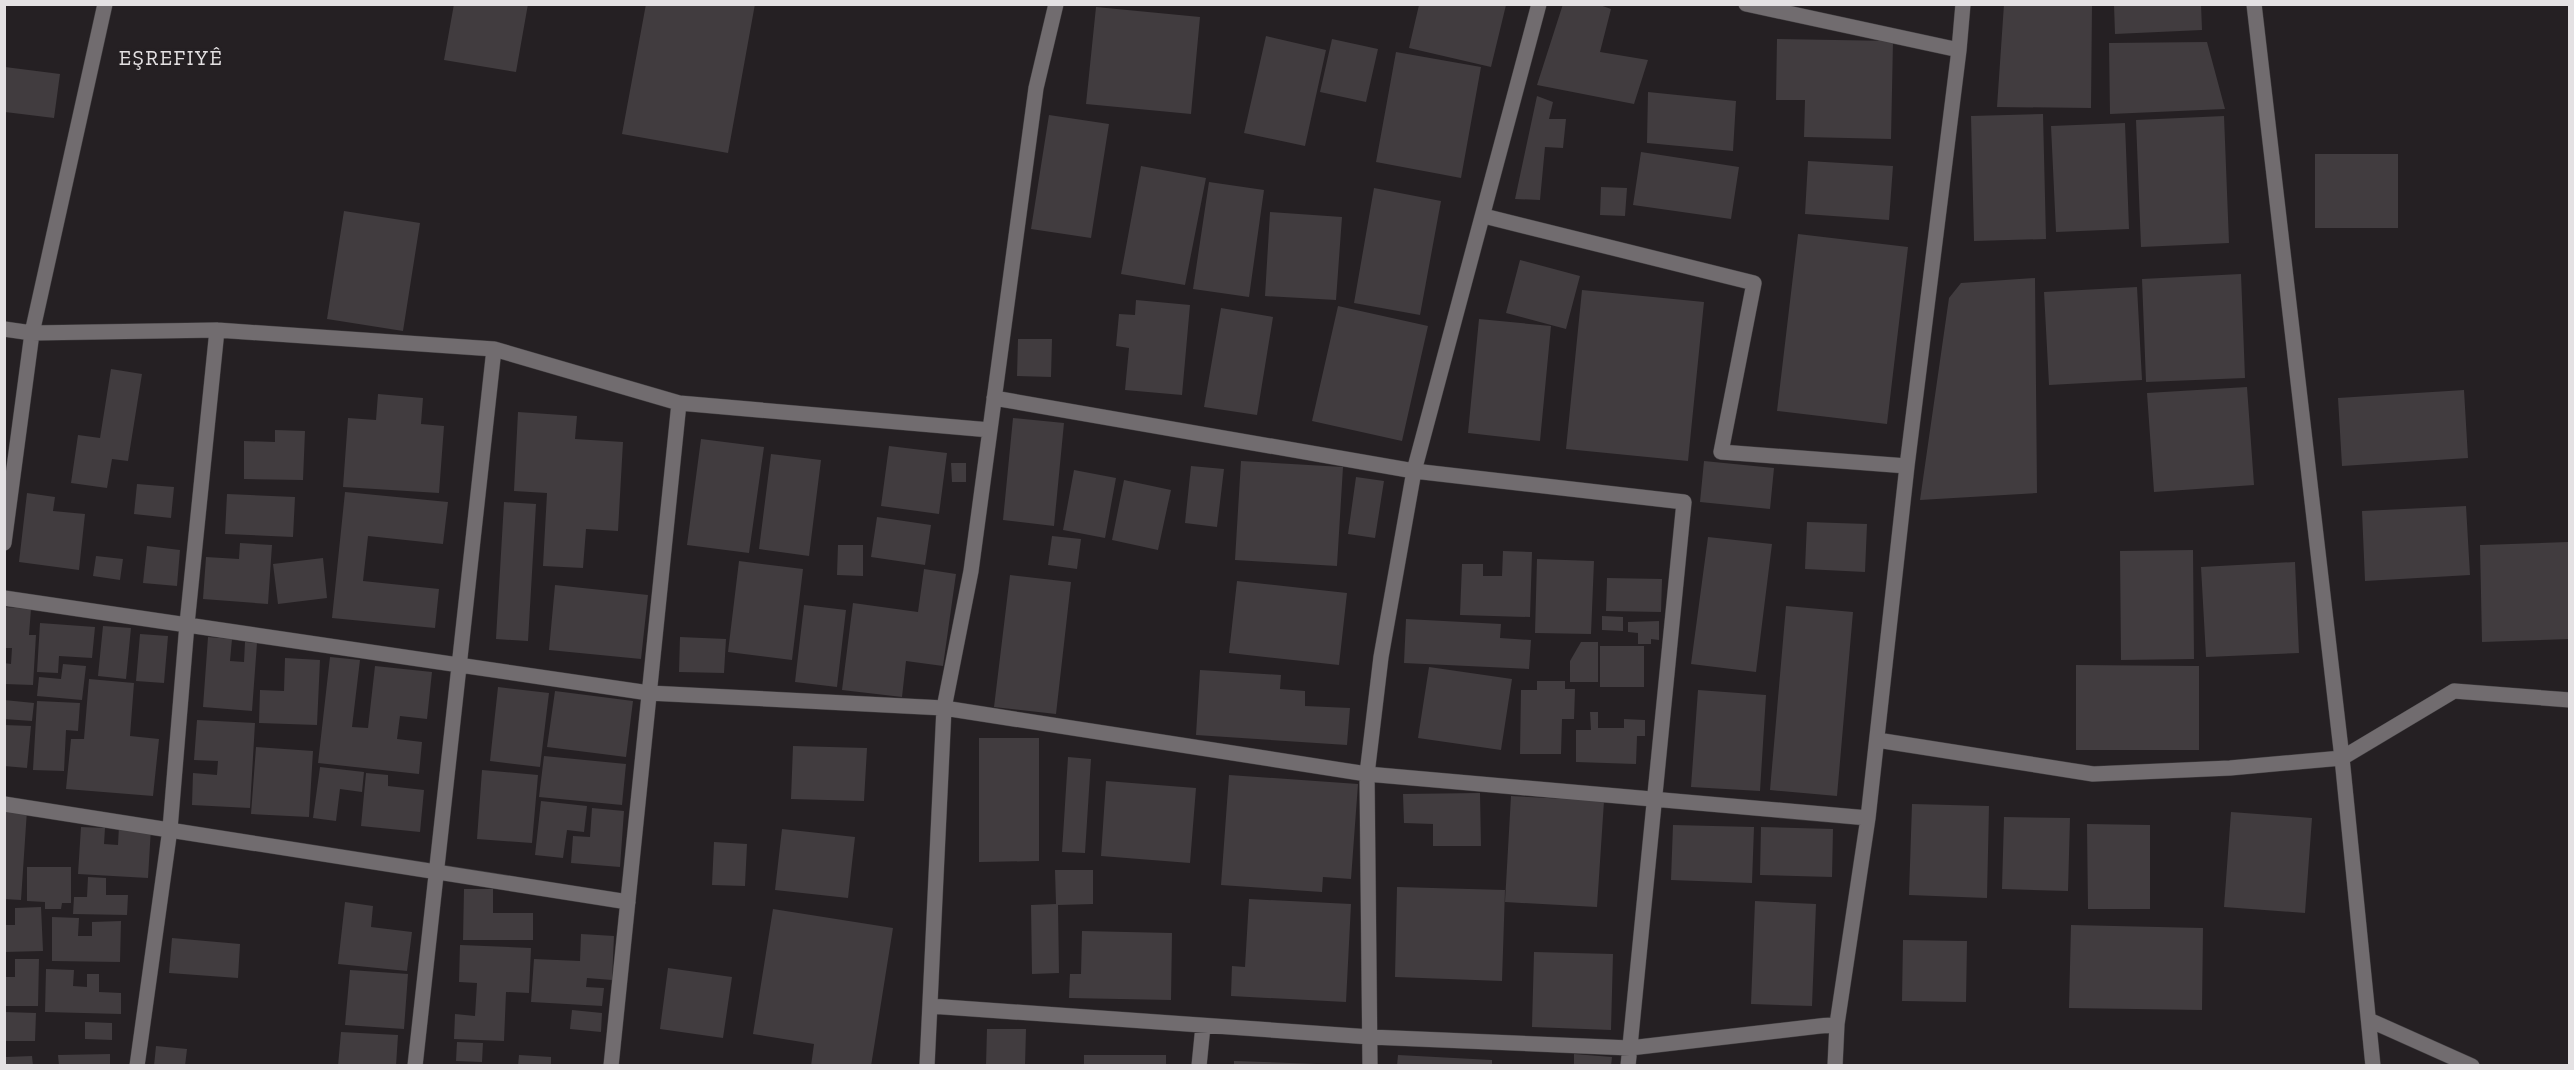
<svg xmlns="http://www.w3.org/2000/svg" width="2574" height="1070" font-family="'Zilla Slab',serif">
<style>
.building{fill:#413c3f}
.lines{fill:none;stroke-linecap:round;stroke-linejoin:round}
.minor-casing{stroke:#413e40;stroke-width:16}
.minor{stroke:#716c6f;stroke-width:15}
.labels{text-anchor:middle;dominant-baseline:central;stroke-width:5;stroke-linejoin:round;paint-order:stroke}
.neighbourhood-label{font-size:21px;letter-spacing:1.5px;fill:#e4e1e3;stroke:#252023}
</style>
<rect width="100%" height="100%" fill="#252023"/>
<path class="building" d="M454,4H528L516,72L444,60Z
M646,4H755L728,153L622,134Z
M1563,4H1597L1611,9L1600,52L1648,60L1634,104L1537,85Z
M2004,4H2092L2091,108L1997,107Z
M2114,4H2201L2202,30L2115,34Z
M1419,5H1506L1491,67L1409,48Z
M1096,7L1200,17L1191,114L1086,104Z
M1266,36L1326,50L1305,146L1244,133Z
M1332,39L1378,49L1366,102L1320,92Z
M1777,39L1893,41L1891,139L1804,137L1805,100H1776Z
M2207,42L2225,109L2110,114L2109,43Z
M1396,52L1481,67L1461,178L1376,162Z
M5,67L60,74L54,118L5,112Z
M1648,92L1736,101L1733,151L1647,143Z
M1537,96L1553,102L1549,119H1566L1563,148L1545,147L1540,200L1515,199Z
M2043,114L2046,239L1974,241L1971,116Z
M1049,115L1109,124L1091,238L1031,229Z
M2224,116L2229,243L2141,247L2136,120Z
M2125,123L2129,229L2056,232L2051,126Z
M1641,152L1739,167L1731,219L1633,205Z
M2315,154H2398V228H2315Z
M1808,161L1893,166L1889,220L1805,214Z
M1141,166L1206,178L1185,285L1121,274Z
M1209,182L1264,190L1249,297L1193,289Z
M1601,187L1627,188L1625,216L1600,215Z
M1374,188L1441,201L1420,315L1354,303Z
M344,211L420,223L403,331L327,319Z
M1270,212L1342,217L1336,300L1265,296Z
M1798,234L1908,247L1887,424L1777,411Z
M1520,260L1580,276L1566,329L1506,313Z
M2241,274L2245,378L2146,382L2142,279Z
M2035,278L2037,493L1920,500L1949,298L1961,283Z
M2137,287L2142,380L2049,385L2044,292Z
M1582,290L1704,302L1688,461L1566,449Z
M1136,300L1190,305L1182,395L1125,390L1129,348L1116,346L1119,314L1135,315Z
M1338,306L1428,326L1402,441L1312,421Z
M1221,308L1273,317L1257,415L1204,407Z
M1479,319L1551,326L1540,441L1468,433Z
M1018,339H1052L1051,377L1017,376Z
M111,369L142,374L128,461L112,459L107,488L71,483L78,435L100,438Z
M2247,387L2254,485L2154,492L2147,393Z
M2464,390L2468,458L2342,466L2338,398Z
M378,394L423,398L421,424L444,426L439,493L343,487L348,418L376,420Z
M518,412L577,416L575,439L623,442L618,531L586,529L583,568L543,566L547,493L514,491Z
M1013,418L1064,423L1054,526L1003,520Z
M275,430L305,431L303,480L244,479V441L275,442Z
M701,439L764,447L749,553L687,545Z
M889,446L947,453L939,514L881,506Z
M771,454L821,460L809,556L759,549Z
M1241,461L1343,467L1337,566L1235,560Z
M1704,461L1774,468L1770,509L1700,502Z
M951,463H966V482H952Z
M1191,466L1224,469L1217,527L1185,523Z
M1074,470L1116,478L1105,538L1063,530Z
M1356,477L1384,481L1375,538L1348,534Z
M1124,480L1171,490L1158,550L1112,540Z
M137,484L174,487L171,518L134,514Z
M345,492L448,502L443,544L368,536L363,581L439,589L435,628L332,618Z
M27,493L55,497L53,511L85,514L79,570L19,562Z
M227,494L295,497L293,537L225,534Z
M504,502L536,504L528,641L496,639Z
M2466,506L2470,575L2365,581L2362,511Z
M877,517L931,525L925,565L871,557Z
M1807,522L1867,524L1865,572L1805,569Z
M1052,536L1081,539L1077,569L1048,565Z
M1708,537L1772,544L1756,672L1691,664Z
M2568,542L2570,639L2482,642L2480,545Z
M240,543L272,545L268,604L203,599L206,557L239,559Z
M838,545H863V576L837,575Z
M147,546L180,550L177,586L143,583Z
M2193,550L2194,659L2121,660L2120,551Z
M1503,551L1532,552L1530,617L1460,615L1462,564H1483V576H1502Z
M96,556L123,559L120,580L93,576Z
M323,558L327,598L278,604L273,564Z
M1537,559L1594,561L1591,634L1535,633Z
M739,561L803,569L792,660L728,652Z
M2295,562L2299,653L2206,657L2201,567Z
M924,569L956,574L943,666L906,661L902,697L842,690L853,603L918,612Z
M1010,575L1071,582L1056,714L994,707Z
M1607,578L1662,579L1661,612L1606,611Z
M1237,581L1347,593L1339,665L1229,653Z
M555,585L648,595L641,659L549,650Z
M804,605L846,610L837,687L795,682Z
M1786,606L1853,612L1837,796L1770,790Z
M4,607L31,609L29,635H36L33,685L4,684V663L11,664L12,648H4Z
M1602,616L1623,617V631L1602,630Z
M1406,619L1501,624L1500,638L1531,640L1529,669L1404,663Z
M1659,621V640L1651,639V644H1638V633L1628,632V622Z
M40,623L95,627L92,658L59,656L58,673L37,672Z
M103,626L131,628L126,679L98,676Z
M140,634L168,636L164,683L136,681Z
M208,637L232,639L230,661L244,662L245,642L257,643L252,711L203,707Z
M680,637L726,639L724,673L679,672Z
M1581,642H1598V682H1570V661Z
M1600,646H1644V687H1600Z
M330,657L360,660L352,727L368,728L375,666L432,672L427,719L400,716L397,739L422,742L419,774L318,763Z
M285,658L320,660L317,725L259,723L260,690L284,691Z
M63,664L86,666L82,700L37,696L39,677L61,679Z
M2076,665L2199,666V750H2076Z
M1429,667L1512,679L1501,750L1418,738Z
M1200,670L1281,675L1280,689L1305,691V706L1350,708L1347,745L1196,735Z
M89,679L134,683L130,736L159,739L153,796L66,789L71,739H84Z
M1537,681H1565V689H1575L1574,719H1562L1561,754H1520L1521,690H1537Z
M498,687L549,693L540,767L490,761Z
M1698,690L1766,695L1760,791L1691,787Z
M555,691L633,701L626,757L547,747Z
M4,700L34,703L32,721L4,719Z
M37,701L80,703L78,731L66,730L64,771L33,770Z
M1590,712H1598V728H1624V719L1645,720V736H1637L1636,764L1576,762V730H1591Z
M197,720L255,723L250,808L192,805L193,773L217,775L218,761L194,760Z
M4,725L31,726L27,768L4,766Z
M979,738H1039V861L979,862Z
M793,746L867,748L864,801L791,799Z
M256,747L313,751L309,817L251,814Z
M544,756L626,764L622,805L539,797Z
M1068,757L1091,759L1085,853L1062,852Z
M320,767L364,772L362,792L340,789L336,821L313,818Z
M482,770L538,775L532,843L477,839Z
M366,773L388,775V786L424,790L420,832L361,826Z
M1229,775L1358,784L1351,879L1323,877L1322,892L1221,885Z
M1106,781L1196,788L1190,863L1101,856Z
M1480,793L1481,846H1433V824L1404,823L1403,794Z
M1511,796L1604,801L1597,907L1505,902Z
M541,801L587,806L584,832L567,830L563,858L535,855Z
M1912,804L1989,806L1987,898L1909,895Z
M592,808L624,811L620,867L571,863L573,836L590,837Z
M4,809L27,810L21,900L4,899Z
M2231,812L2312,818L2305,913L2224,907Z
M2004,817L2070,818L2068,891L2002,889Z
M2087,824L2150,825V909H2088Z
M1673,825L1754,827L1752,883L1671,880Z
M119,826L151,828L148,878L78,874L81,827L105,828L104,844L118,845Z
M1761,827L1833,829L1832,877L1760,875Z
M782,829L855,837L848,898L775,890Z
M714,842L747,844L745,886L712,885Z
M27,867H71V903H62L61,909H45V902L27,901Z
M1055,870H1093V904L1058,905L1059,973L1032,974L1031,905L1056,904Z
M88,877L106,878V895H128L127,915L73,914L74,897H87Z
M1397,887L1505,890L1502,981L1395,977Z
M464,889H493V913H533V940H463Z
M1249,899L1351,904L1346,1002L1231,996L1232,966L1245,967Z
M1755,901L1816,904L1812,1006L1751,1004Z
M345,902L373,906L371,927L412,932L407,971L338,964Z
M41,907L43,951L4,952V925H15V908Z
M773,909L893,928L871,1066H811L814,1044L753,1034Z
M52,917L79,918L78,936H92V922L121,921L120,962L52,961Z
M2071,925L2203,928L2202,1010L2069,1008Z
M1082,931L1172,933L1171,1000L1069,998L1070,974H1081Z
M581,934L614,936L612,980L587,978L586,987L604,988L602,1006L531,1002L534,959L580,961Z
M172,938L240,944L238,978L169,973Z
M1903,940L1967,941L1966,1002L1902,1001Z
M460,945L531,948L529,993L506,992L504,1041L454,1039L455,1014L475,1016L477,983L459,982Z
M1534,952L1613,954L1611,1030L1532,1027Z
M15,959H39L38,1006H4V977H15Z
M668,968L732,977L723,1038L660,1029Z
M46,969L74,970L73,986L87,987V974H99V992L121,993V1014L45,1012Z
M350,970L408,974L404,1029L345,1025Z
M572,1010L602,1013L601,1032L570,1029Z
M4,1012L36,1013L35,1041H4Z
M85,1022L112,1023V1040L85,1039Z
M987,1029H1026L1025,1066H986Z
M341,1032L398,1035L396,1066H338Z
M457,1042L483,1043L482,1062L456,1061Z
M156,1046L187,1049L185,1066H154Z
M110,1054V1066H59L58,1055Z
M1574,1054L1612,1057L1611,1066H1574Z
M519,1055L551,1057V1066H518Z
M1084,1055H1166V1066H1084Z
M1398,1055L1492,1060V1066H1397Z
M32,1056L33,1066H6V1057Z
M1234,1061L1317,1064V1066H1234Z"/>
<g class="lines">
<defs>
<path id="minor" d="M1746,4L1959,50
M2254,4L2342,758L2373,1066
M1484,216L1754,283L1721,452L1907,466
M4,329L32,333L217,330L494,349L679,403L990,430
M994,398L1414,471L1684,502L1628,1066
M4,543L32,333L105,4
M4,598L649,693L944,708L1367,774L1868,818
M1877,740L2093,774L2230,768L2342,758L2454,691L2570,700
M4,804L628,902
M930,1006L1370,1037L1630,1048L1837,1024
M2369,1020L2472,1066
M137,1066L170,829L187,624L217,330
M415,1066L494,349
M611,1066L679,403
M927,1066L944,708L971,571L1036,88L1056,4
M1199,1066L1203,1026
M1370,1066L1367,774L1381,657L1414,471L1539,4
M1835,1066L1837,1024L1868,818L1907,466L1959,50L1963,4"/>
</defs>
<use href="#minor" class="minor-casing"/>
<use href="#minor" class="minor"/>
</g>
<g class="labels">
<g class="neighbourhood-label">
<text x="171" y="57">EŞREFIYÊ</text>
</g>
</g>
<rect width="2574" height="1070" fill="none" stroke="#e4e1e3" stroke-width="12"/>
</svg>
